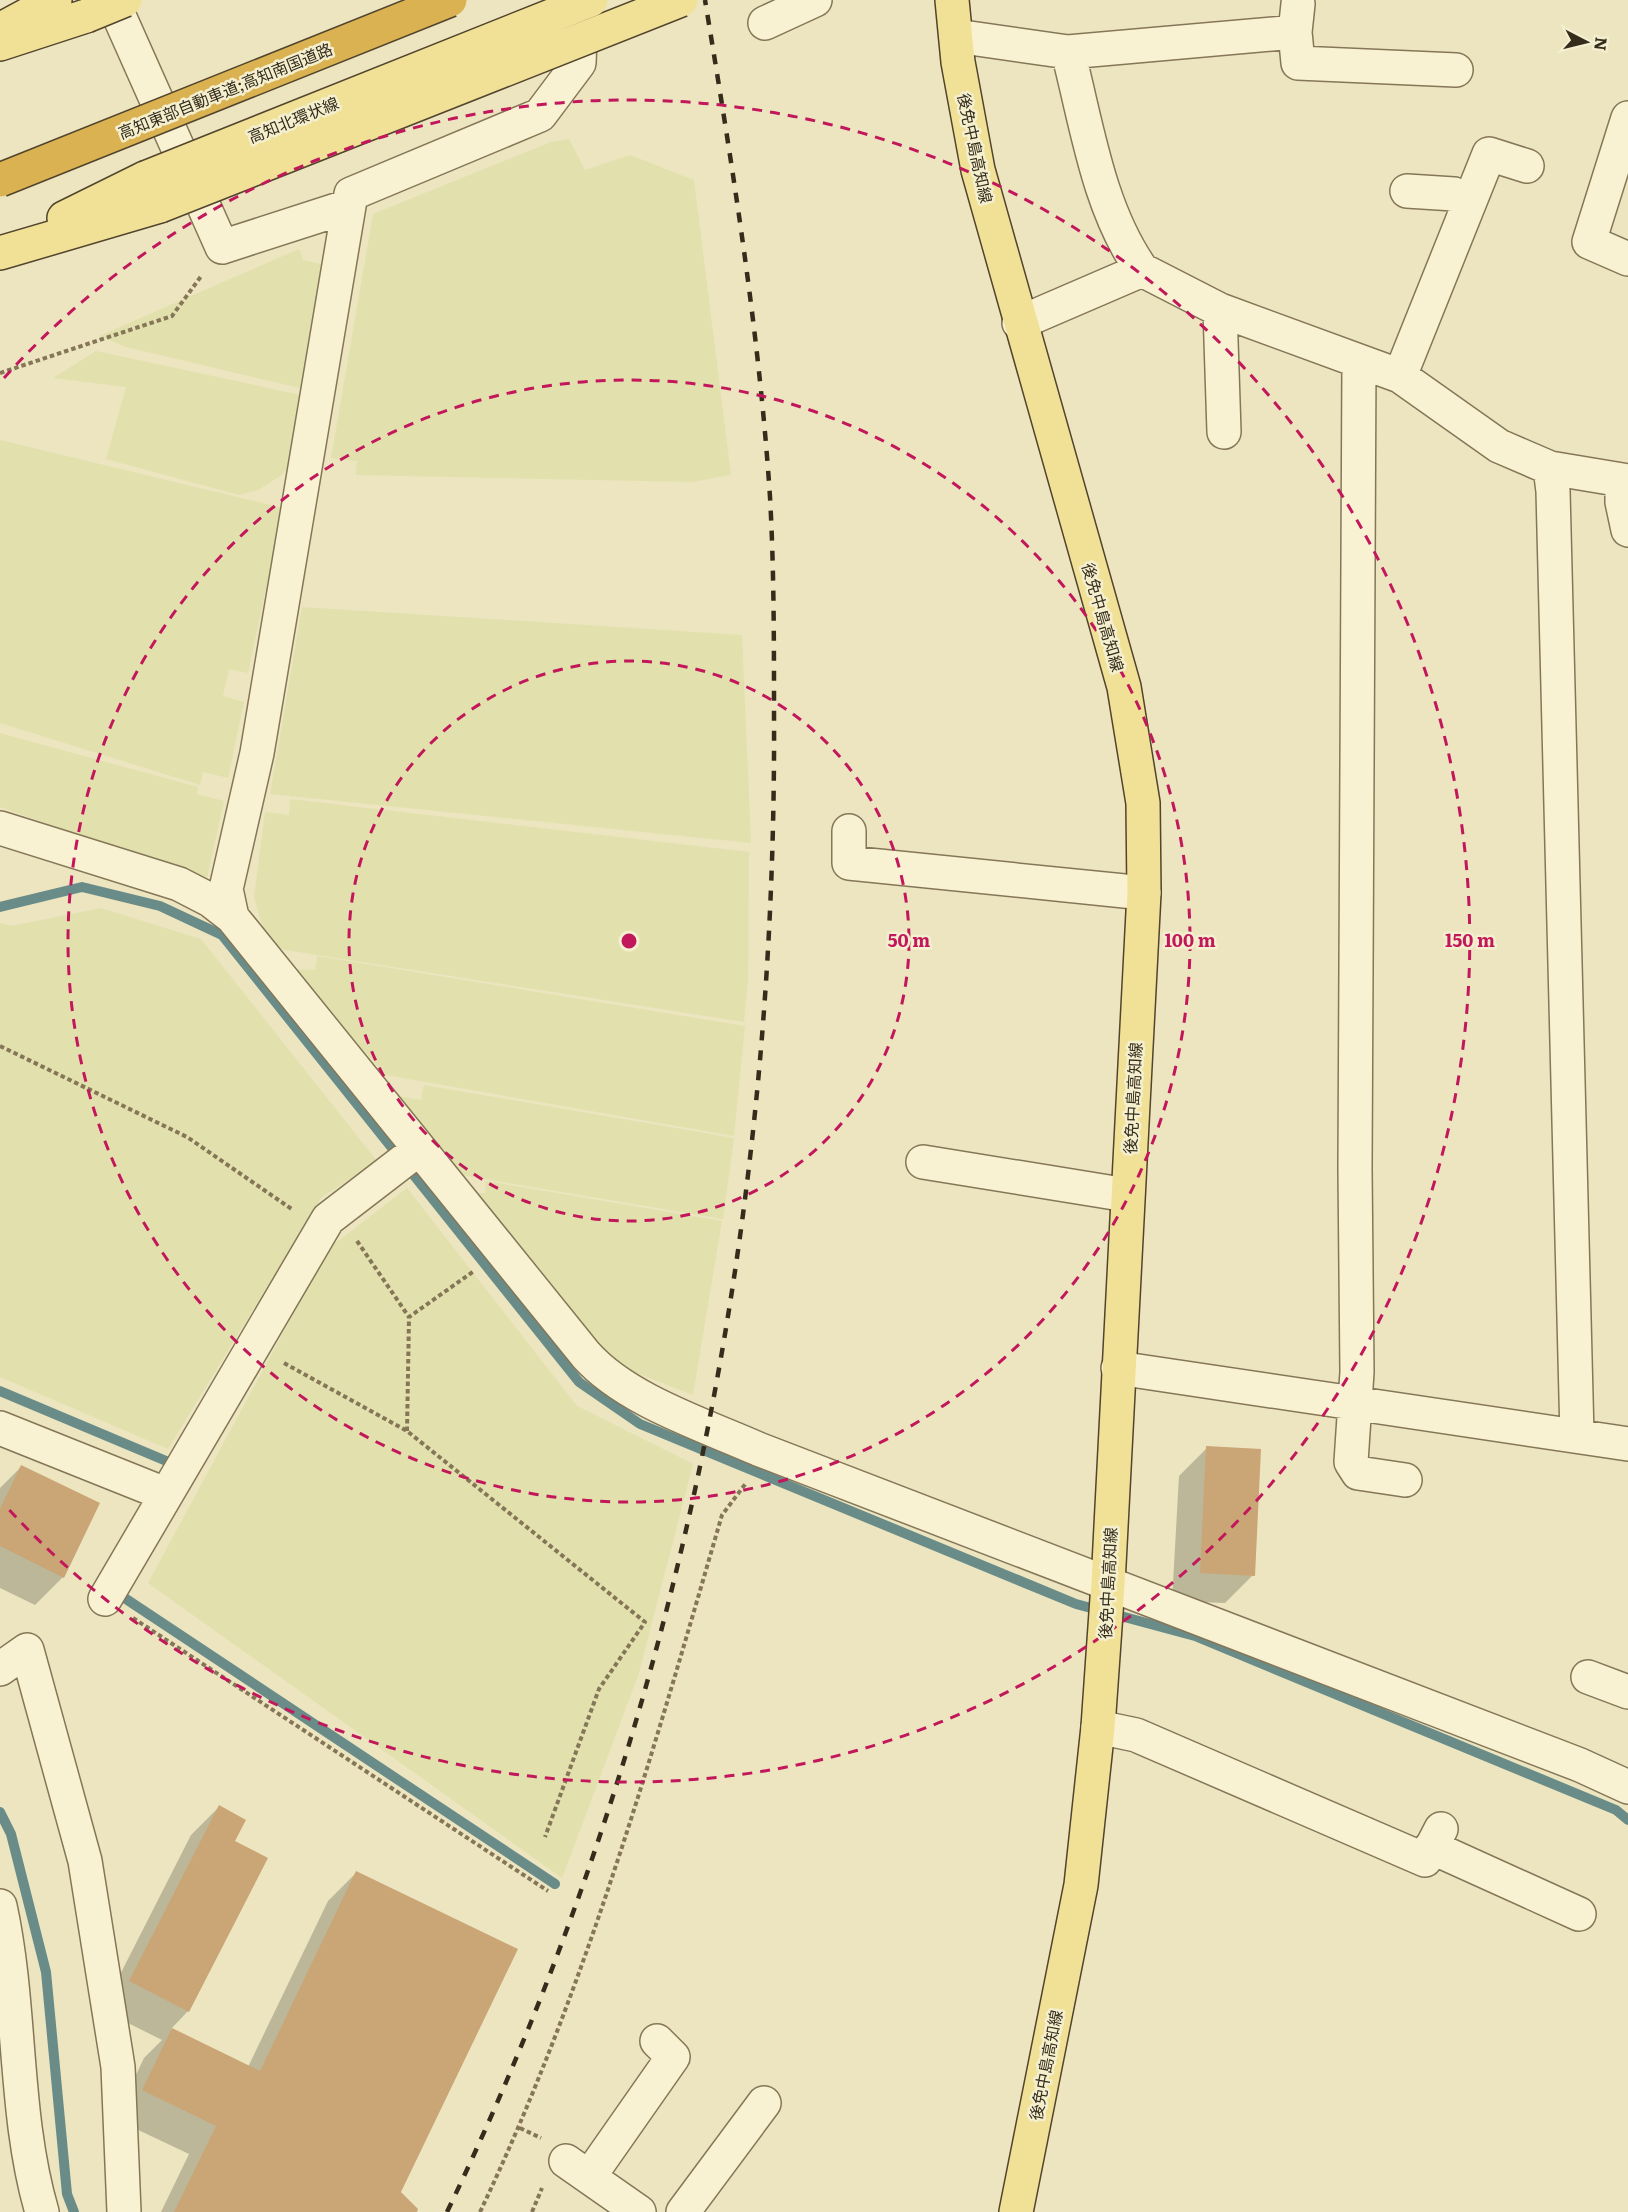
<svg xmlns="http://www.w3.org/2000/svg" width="1628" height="2212" font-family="Literata,'Noto Sans JP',serif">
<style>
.farmland{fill:#e2e1ad}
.shadow{fill:#0003}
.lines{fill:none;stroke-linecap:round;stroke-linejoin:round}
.stream{stroke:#6a8c88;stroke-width:10}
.building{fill:#caa576}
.minor-casing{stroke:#857658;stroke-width:36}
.major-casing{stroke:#52442d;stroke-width:36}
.path{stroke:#857658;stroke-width:4;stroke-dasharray:4.5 3;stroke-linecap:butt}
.minor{stroke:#f8f2d2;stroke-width:33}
.major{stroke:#f0e197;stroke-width:33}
.rail{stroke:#352c1c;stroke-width:4.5;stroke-dasharray:10 10;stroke-linecap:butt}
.major-bridge-casing{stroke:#52442d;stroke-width:36;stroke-linecap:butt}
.highway-bridge-casing{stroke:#52442d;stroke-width:36;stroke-linecap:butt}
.major-bridge{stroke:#f0e197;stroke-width:33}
.highway-bridge{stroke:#dbb251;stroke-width:33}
.ring{fill:none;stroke:#c2185b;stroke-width:3;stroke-dasharray:10 8}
.labels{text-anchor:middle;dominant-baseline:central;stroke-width:5;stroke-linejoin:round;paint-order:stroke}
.street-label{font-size:16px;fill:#352c1c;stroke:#f4efcf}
.centre{fill:#c2185b;stroke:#f4efcf;stroke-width:3}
.ring-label{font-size:18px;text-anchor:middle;font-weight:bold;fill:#c2185b;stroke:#f4efcf;stroke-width:5;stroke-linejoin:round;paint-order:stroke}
</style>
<rect width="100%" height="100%" fill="#ece5c0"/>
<path class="farmland" d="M569,139L585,170L630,155L694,180L731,475L692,482L356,475L357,461L331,458L373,214L551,142Z
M299,249L303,260L326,265L304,389L126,347L99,336Z
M96,351L301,395L291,463L282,475L258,490L239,495L106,459L126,387L53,378Z
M0,440L283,508L248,673L229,669L223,696L244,702L228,778L203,772L200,785L0,723Z
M302,607L742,635L751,843L270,794Z
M0,733L198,787L197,794L224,801L207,878L148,860L0,807Z
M290,799L749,852L748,979L744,1022L279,949L263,930L254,897L265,812L289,815Z
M101,908L201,939L377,1161L321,1198L168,1449L0,1377V923L11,926Z
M317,956L745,1026L734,1136L385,1075L294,969L315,970Z
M424,1085L734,1138L723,1219L461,1175L398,1096L421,1100Z
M486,1181L722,1221L693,1395L624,1368L592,1338L470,1193H485Z
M407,1188L577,1406L693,1464L639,1673L562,1878L148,1583L329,1248Z"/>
<path class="shadow" d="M1207,1448L1253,1575L1225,1603L1172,1601L1179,1476Z
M21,1467L63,1577L35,1605L0,1588V1488Z
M219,1807L233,1842L188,2011L171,2029L248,2067L328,1901L356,1873L399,2193L415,2212H161L189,2154L115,2119L144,2058L162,2040L102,2010L191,1835Z"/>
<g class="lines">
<path class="stream" d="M0,907L82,887L160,906L222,935L579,1382L640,1424L1076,1604L1195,1636L1616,1810L1628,1820
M0,1391L171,1463L175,1457
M123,1597L555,1884
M0,1812L11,1834L46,1972L67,2194L74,2212"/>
</g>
<path class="building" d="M1206,1446L1261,1449L1255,1576L1200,1573Z
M21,1465L100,1503L64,1578L0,1546V1509Z
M219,1805L246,1820L235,1841L268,1858L189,2012L129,1981Z
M356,1871L518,1949L401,2192L418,2209L417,2212H174L216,2126L142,2090L172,2028L260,2071Z"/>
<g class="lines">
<defs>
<path id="minor" d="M112,0L222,247L349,206
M581,13L579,63L540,115L351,194L257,753L226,889L232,917L586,1355C626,1400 704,1425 758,1449L1580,1765L1628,1787
M765,23L815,0
M1295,32L1298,4
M956,36L1068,52C1087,125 1098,208 1142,270
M1068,52L1295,32L1298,63L1456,70
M1628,118L1589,242L1628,259
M1407,191L1454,194L1470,200
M1220,310L1224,432
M1019,323L1142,270L1220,310L1400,376L1499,446L1550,468L1628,481
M1359,361L1355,1169L1357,1372L1351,1462L1358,1473L1405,1480
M1400,376L1489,154L1527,166
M1550,468L1553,491L1577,1436
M1622,481V502L1628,530
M0,828L179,884L210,900L232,917
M849,831V863L1144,893
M923,1162L1127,1195
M1118,1368L1628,1444
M0,1428L165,1494
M105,1599L328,1219L419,1149
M0,1669L27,1650L85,1861L118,2067L124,2212
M1588,1677L1628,1692
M1098,1727L1136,1735L1425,1860L1441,1829
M1431,1847L1579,1914
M0,1906C22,2007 13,2113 42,2212
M566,2161L639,2212
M589,2177L673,2057L657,2041
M683,2212L764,2103"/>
<path id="major" d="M952,0L958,62L978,170L1124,687L1143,803L1144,893L1108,1584L1098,1727L1081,1885L1016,2212
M7,26L55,0
M0,44L86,16
M64,218L145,178
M0,253L160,206"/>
</defs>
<use href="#minor" class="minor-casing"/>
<use href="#major" class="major-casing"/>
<path class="path" d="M0,373L172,316L202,275
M0,1046L187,1137L293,1210
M357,1241L409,1317
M284,1363L407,1431L645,1622L599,1689L545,1837
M407,1431L409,1317L474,1271
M133,1618L548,1891
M520,2128L541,2138
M480,2212C586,1989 653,1752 722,1515L746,1483
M532,2212L542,2188"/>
<use href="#minor" class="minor"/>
<use href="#major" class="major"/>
<path class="rail" d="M447,2212C674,1740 777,1236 774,713C774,641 774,568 770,497C759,330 732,164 705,0"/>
<defs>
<path id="major-bridge" d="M86,16L125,0
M145,178L591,0
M160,206L681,0"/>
<path id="highway-bridge" d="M0,180L450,0"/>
</defs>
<use href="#major-bridge" class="major-bridge-casing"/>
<use href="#highway-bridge" class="highway-bridge-casing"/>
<use href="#major-bridge" class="major-bridge"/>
<use href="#highway-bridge" class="highway-bridge"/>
</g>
<g class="ring">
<circle cx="629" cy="941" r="280"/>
<circle cx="629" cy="941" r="561"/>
<path d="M4 378A841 841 0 1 1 4 1504"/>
</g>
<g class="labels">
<g class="street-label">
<text transform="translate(225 90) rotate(-22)">高知東部自動車道;高知南国道路</text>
<text transform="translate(293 119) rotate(-22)">高知北環状線</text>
<text transform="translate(976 148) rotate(78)">後免中島高知線</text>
<text transform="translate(1104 617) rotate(74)">後免中島高知線</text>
<text transform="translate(1132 1098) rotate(-87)">後免中島高知線</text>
<text transform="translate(1107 1583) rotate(-87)">後免中島高知線</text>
<text transform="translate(1045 2065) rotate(-79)">後免中島高知線</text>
</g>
</g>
<circle cx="629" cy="941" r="9" class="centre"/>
<g class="ring-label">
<text x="909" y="947">50 m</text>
<text x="1190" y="947">100 m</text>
<text x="1470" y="947">150 m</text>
</g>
<g transform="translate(1586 42) rotate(97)" stroke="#f4efcf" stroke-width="4.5" paint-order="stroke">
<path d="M0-4.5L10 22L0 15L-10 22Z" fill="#352c1c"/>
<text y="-9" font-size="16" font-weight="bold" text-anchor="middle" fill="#352c1c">N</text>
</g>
</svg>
